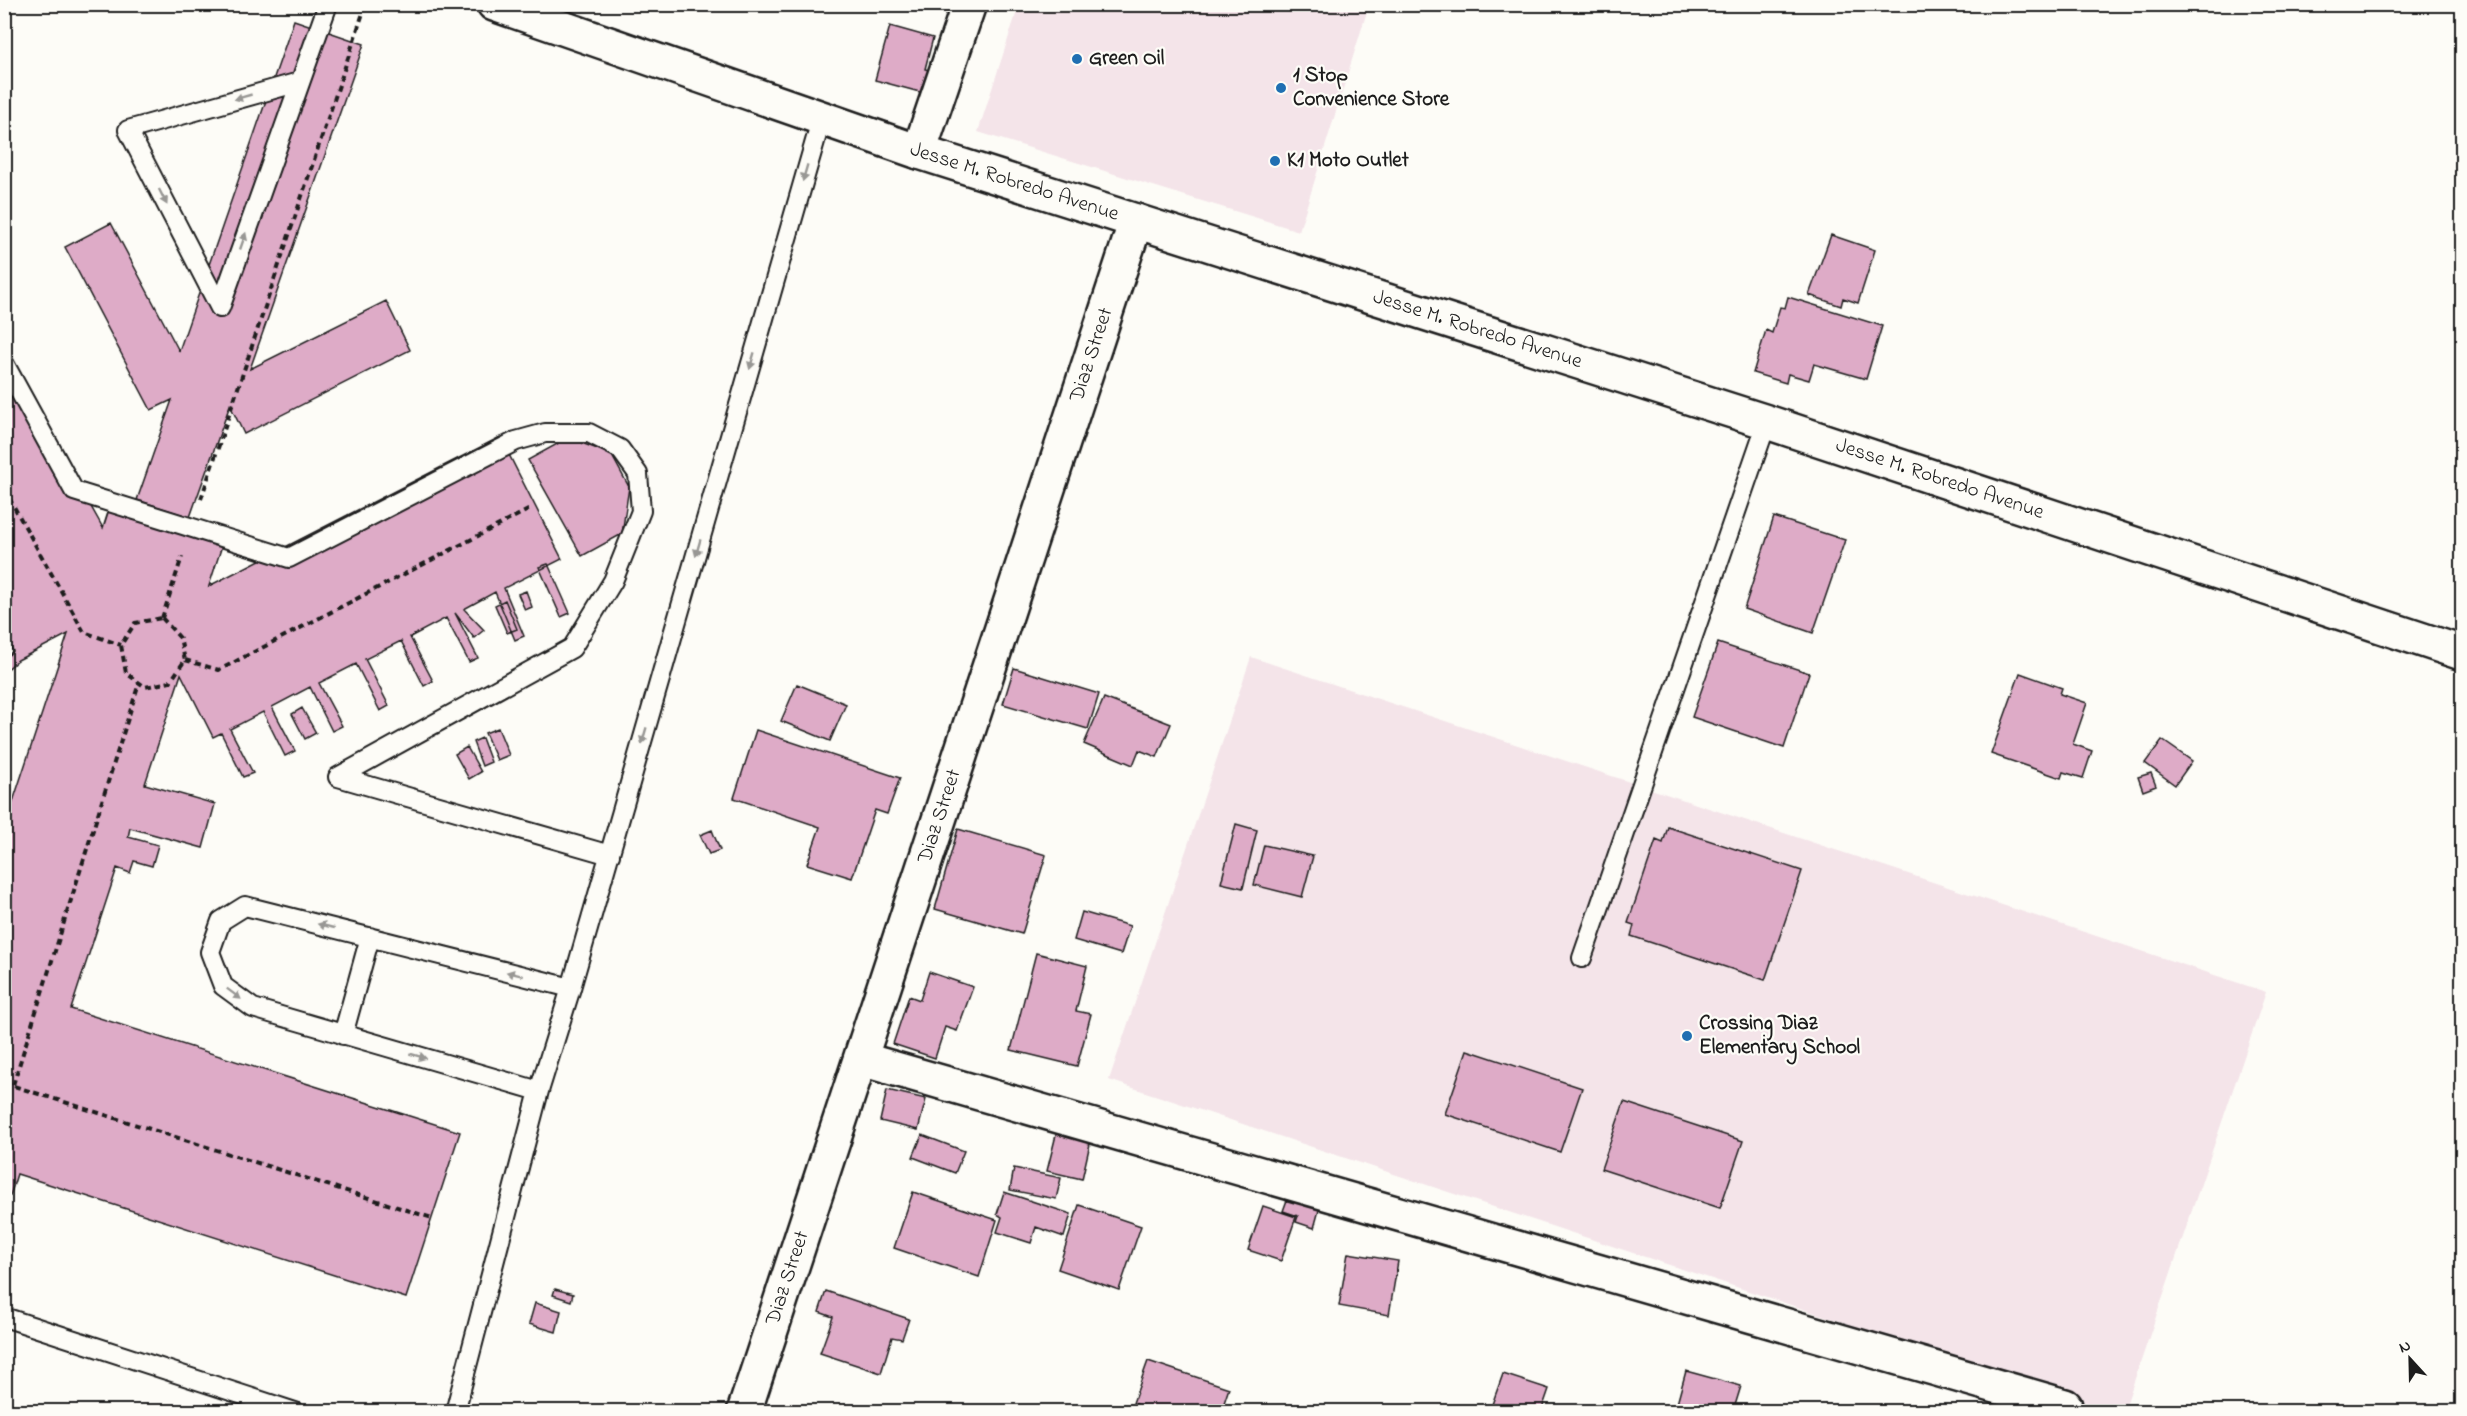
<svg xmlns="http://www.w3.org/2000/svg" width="2467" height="1416" font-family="'Indie Flower',sans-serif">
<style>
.built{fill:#f4e4e9}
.building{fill:#deabc7;stroke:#1c1c1c;stroke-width:1.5}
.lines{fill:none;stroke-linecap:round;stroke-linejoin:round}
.lane-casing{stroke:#1c1c1c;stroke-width:22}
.street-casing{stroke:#1c1c1c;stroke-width:38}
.secondary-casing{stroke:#1c1c1c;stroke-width:38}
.path{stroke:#1c1c1c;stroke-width:4;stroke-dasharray:6 4.5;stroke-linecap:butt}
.lane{stroke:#fdfcf7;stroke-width:18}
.street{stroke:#fdfcf7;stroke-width:33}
.secondary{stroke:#fdfcf7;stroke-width:33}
.oneway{fill:#989794}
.poi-dot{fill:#1f6fb2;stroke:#fdfcf7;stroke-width:2}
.labels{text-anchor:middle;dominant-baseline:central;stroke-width:4.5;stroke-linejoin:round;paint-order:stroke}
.poi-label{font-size:21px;font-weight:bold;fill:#1c1c1c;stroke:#fdfcf7;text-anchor:start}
.street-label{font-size:21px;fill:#1c1c1c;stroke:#fdfcf7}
</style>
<rect width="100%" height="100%" fill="#fdfcf7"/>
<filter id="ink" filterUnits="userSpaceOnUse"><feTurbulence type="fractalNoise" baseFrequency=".0167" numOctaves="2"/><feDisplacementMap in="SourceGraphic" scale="12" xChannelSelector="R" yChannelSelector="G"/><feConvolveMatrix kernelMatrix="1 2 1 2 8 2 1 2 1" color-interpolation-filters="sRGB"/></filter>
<g filter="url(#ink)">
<path class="built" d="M1019,5H1369L1299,231L978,132Z
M1251,657L2266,992L2124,1411H2112L1109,1080Z"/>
<path class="building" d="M294,20L364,44L250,369L386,301L410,350L244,434L230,405L190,517L137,500L172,400L151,410L65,247L111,223L179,351Z
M890,26L933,38L925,69L938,72L931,95L875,80Z
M1831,235L1875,250L1858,303L1843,298L1841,306L1809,295Z
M1788,297L1882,326L1866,379L1814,364L1809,380L1788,374L1786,383L1753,373L1766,330L1772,333L1780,307L1785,308Z
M4,352L103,528L114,494L227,530L209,586L500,437L562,559L504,588L524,636L515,640L495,592L464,609L484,630L474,638L455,613L478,658L469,662L446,618L410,637L433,681L424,686L401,641L365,659L389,706L380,711L356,664L319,683L342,726L332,731L310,687L272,707L295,751L285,756L263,712L230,729L253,773L243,777L221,733L213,737L181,674L145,784L215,804L203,848L130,828L128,837L158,845L152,866L134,861L130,873L117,868L71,1009L460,1132L406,1298L17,1174L10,1196L4,1194V829L68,634L18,660L4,672V659L13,651L4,636Z
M568,438L611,454L629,487L622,534L582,556L528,460Z
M1774,517L1845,540L1813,633L1744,609Z
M548,564L570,613L561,617L539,567Z
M526,591L532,607L525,610L518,594Z
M505,600L517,629L507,633L495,605Z
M1718,643L1809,673L1784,748L1692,717Z
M1014,668L1099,694L1088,729L1003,704Z
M2020,673L2062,688L2060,694L2087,703L2073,744L2092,751L2083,778L2063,772L2061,778L1991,754Z
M797,684L846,704L830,741L781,721Z
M1104,698L1171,724L1157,757L1139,750L1133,765L1084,744Z
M302,708L316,733L305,739L292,714Z
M498,728L509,755L497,760L485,733Z
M756,730L900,778L887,814L875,810L852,878L807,864L820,827L734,798Z
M482,738L491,762L482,766L473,742Z
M2162,740L2192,761L2175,785L2145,763Z
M467,747L481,772L469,779L455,754Z
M2151,773L2156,786L2143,791L2138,777Z
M1236,824L1257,830L1243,888L1221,883Z
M1668,827L1802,871L1765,980L1631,936L1634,925L1628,923L1656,840L1663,843Z
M958,829L1046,855L1022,934L935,909Z
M712,830L720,850L709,854L700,835Z
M1264,845L1313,856L1302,897L1254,885Z
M1082,912L1130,926L1121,954L1074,940Z
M1036,953L1087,966L1076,1011L1091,1014L1077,1066L1011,1050Z
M929,972L973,987L957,1031L945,1027L935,1058L893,1044L909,996L920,1000Z
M1467,1050L1582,1088L1560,1152L1445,1114Z
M887,1090L926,1099L918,1130L880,1121Z
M1624,1102L1743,1141L1720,1208L1601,1169Z
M1058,1127L1092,1135L1082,1179L1047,1171Z
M922,1135L964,1151L955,1173L913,1157Z
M1014,1168L1061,1178L1056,1199L1010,1190Z
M913,1192L997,1220L979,1277L894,1248Z
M1004,1192L1071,1214L1064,1237L1036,1227L1031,1243L997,1232L1002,1217L997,1214Z
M1290,1192L1321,1203L1314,1228L1296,1222L1298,1216L1283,1211Z
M1079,1205L1141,1226L1119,1290L1058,1269Z
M1263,1206L1296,1217L1281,1261L1248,1250Z
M1348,1253L1398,1261L1389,1315L1339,1306Z
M555,1289L573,1294L571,1301L553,1295Z
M826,1291L909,1319L902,1339L892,1337L881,1373L820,1353L833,1317L819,1312Z
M535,1303L561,1311L556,1332L529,1324Z
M1148,1361L1229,1388L1221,1412H1160L1133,1403Z
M1686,1371L1741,1386L1733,1412L1675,1411Z
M1503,1374L1549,1389L1541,1412L1490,1410Z"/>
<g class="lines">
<defs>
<path id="lane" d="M299,82L128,130L220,308L328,4
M4,363L74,491L289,558L516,441L545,433H589L620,449L638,474L641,511L613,581L572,648L338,777L610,855
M1582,958L1767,422
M343,1035L370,937
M539,1091L253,1008L223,986L210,952L221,921L245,906L571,988
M4,1317L295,1412
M455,1412L539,1091L571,988L822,117"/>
<path id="street" d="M861,1059L2065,1406"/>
<g id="secondary">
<path id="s1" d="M494,4L919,152L1767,422L2462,653"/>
<path d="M919,152L969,4"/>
<path id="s2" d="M744,1412L1136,221"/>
</g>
</defs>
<use href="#lane" class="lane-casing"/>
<use href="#street" class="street-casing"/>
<use href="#secondary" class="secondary-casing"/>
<path class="path" d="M4,489L84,632L121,645
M201,499L366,4
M162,618L182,557
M162,618L180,638L185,660L170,682L145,687L126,673L121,645L135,623Z
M185,660L219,670L530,509
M4,1083L432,1218
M13,1085L139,683"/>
<use href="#lane" class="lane"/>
<use href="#street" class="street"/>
<use href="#secondary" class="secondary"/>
</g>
<defs><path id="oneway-solid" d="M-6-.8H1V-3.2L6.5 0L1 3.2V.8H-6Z" transform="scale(1.5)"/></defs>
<g class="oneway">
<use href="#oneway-solid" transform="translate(243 97) rotate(164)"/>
<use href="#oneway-solid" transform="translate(805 173) rotate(106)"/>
<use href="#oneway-solid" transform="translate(163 197) rotate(63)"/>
<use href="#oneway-solid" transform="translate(243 241) rotate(-71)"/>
<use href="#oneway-solid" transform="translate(752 361) rotate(106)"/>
<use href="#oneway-solid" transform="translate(698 548) rotate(106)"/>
<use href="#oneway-solid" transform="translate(644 736) rotate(106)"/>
<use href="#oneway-solid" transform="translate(326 926) rotate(-166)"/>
<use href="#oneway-solid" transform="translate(515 974) rotate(-166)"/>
<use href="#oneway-solid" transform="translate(234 994) rotate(37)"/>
<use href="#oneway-solid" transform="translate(418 1056) rotate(16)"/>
</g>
</g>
<g class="poi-dot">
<circle cx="1077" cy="59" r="6"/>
<circle cx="1281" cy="88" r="6"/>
<circle cx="1275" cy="161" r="6"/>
<circle cx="1687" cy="1036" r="6"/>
</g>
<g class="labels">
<g class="poi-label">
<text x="1089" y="59">Green Oil</text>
<text x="1293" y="76">1 Stop<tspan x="1293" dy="24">Convenience Store</tspan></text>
<text x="1287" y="161">K1 Moto Outlet</text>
<text x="1699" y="1024">Crossing Diaz<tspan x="1699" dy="24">Elementary School</tspan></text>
</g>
<g class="street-label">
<text stroke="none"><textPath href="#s1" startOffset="550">Jesse M. Robredo Avenue</textPath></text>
<text stroke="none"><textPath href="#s1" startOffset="1036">Jesse M. Robredo Avenue</textPath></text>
<text stroke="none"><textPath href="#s2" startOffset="1113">Diaz Street</textPath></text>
<text stroke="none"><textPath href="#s1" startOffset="1522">Jesse M. Robredo Avenue</textPath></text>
<text stroke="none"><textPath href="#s2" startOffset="627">Diaz Street</textPath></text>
<text stroke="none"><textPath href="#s2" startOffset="141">Diaz Street</textPath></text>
</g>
</g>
<rect width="2467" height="1416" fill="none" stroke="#fdfcf7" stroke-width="24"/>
<rect x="12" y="12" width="2443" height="1392" fill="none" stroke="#1c1c1c" stroke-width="2" filter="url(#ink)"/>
<g transform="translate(2410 1359) rotate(338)" stroke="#fdfcf7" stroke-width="4.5" paint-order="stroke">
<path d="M0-4.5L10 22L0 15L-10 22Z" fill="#1c1c1c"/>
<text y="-9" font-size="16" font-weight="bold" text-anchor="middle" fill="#1c1c1c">N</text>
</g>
</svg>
